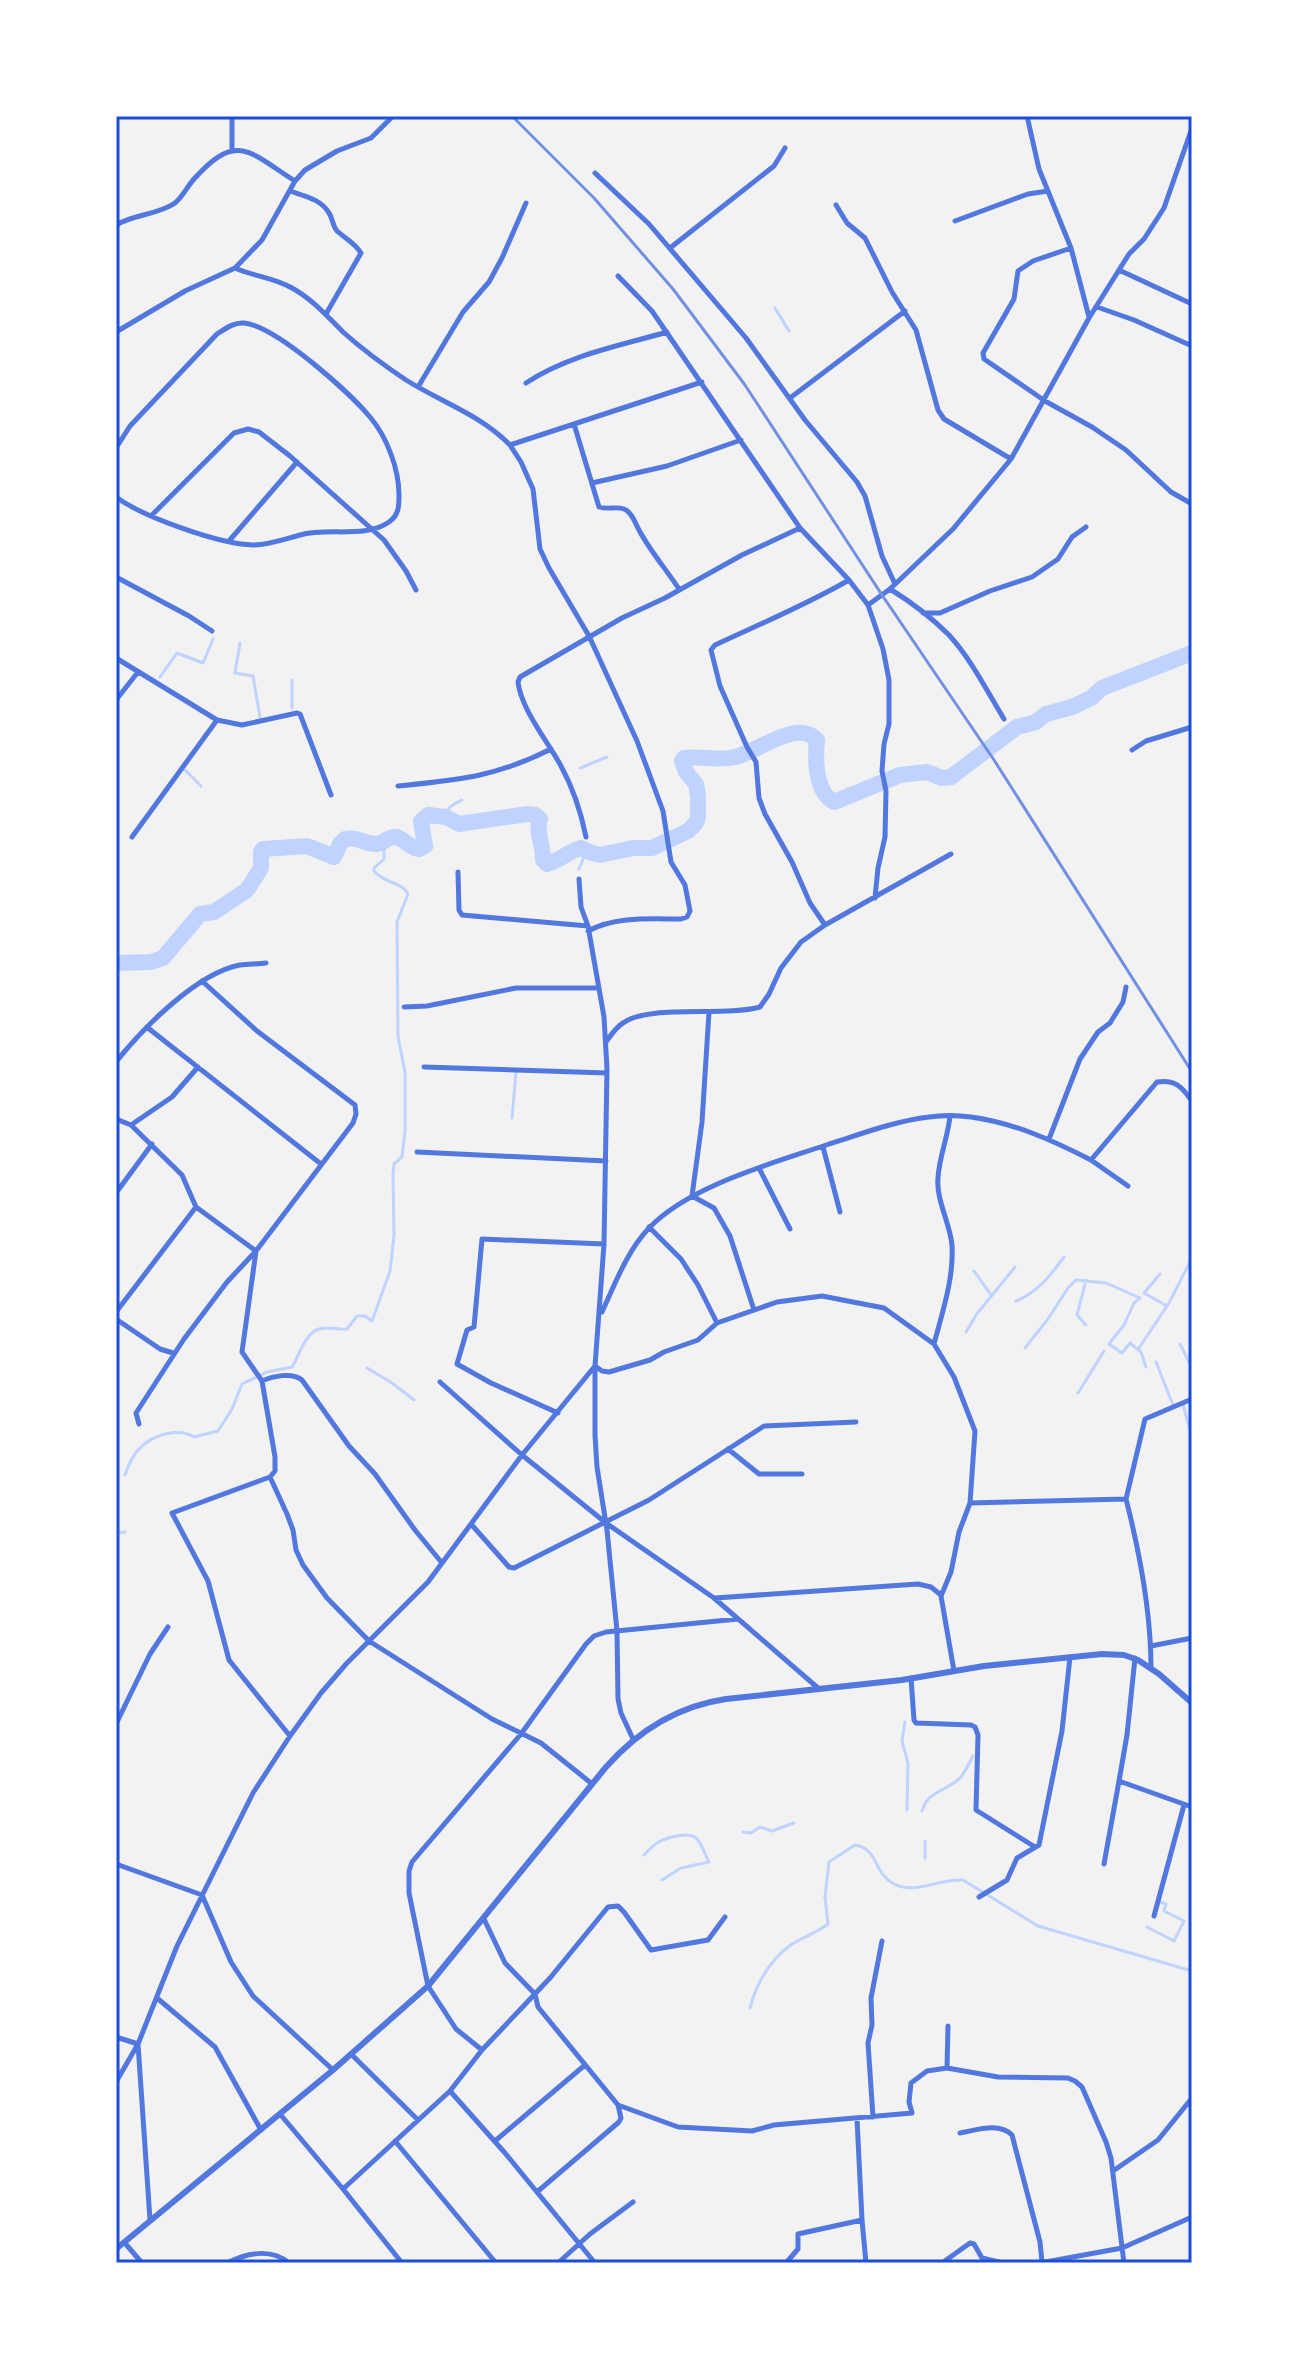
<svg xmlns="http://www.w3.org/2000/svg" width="1308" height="2379" font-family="Roboto,sans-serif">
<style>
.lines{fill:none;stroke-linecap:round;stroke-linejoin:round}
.stream{stroke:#bfd3fe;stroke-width:3}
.river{stroke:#bfd3fe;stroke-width:16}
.minor{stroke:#5277de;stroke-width:5}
.tertiary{stroke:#5277de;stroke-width:6}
.rail{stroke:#7290e2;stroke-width:3}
.neatline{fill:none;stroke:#1d4ed8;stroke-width:3}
</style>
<rect width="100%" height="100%" fill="#f2f2f2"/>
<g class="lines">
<path class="stream" d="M775,308L789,331
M240,643L235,673L253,676L260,717
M160,677L177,653L203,663L213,639
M292,680V708
M580,768L607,757
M185,770L201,786
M446,817C447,807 452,805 462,800
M579,869L587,850
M512,1118L516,1072
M974,1271L991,1295
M1160,1274L1144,1293L1167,1306
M1086,1280L1077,1315L1086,1325
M1016,1301C1038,1292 1050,1276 1064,1257
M966,1332L976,1315L1015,1267
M1180,1344L1192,1368
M1025,1348L1048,1319L1068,1288L1076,1280L1106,1283L1140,1298L1134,1303L1124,1325L1109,1344L1122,1353L1130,1343L1141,1352L1146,1367
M1139,1348L1169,1303L1192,1258
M1156,1362L1173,1405
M367,1368L392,1383L414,1400
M1078,1393L1104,1351
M1183,1404L1192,1438
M125,1475C128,1466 133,1454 141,1447C153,1435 179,1427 194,1437L218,1431L232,1409L242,1384L267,1372L292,1367C299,1356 305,1333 319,1329C327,1326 338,1330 347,1329L357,1316H365L372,1321L390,1271L394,1235L393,1174L394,1164L402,1157L405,1131V1072L398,1037L397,922L408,894C402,882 383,883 374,871V868L384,859V841
M116,1533L125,1532
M905,1722L902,1741L908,1763L907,1810
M922,1811C928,1790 946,1792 960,1778C966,1771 969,1763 973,1756
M743,1832L751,1833L760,1827L772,1831L794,1823
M644,1855C653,1845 659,1840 672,1837C700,1830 698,1840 709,1862L681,1868L662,1880
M925,1858V1841
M1147,1927L1174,1941L1184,1921L1164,1911L1166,1904L1157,1901
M750,2008C757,1981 774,1952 801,1939C811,1934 819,1931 828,1924L825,1897L829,1862L855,1845C879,1849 873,1873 894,1884C917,1895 939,1878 963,1880L1038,1926L1192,1971"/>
<path class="river" d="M116,963L151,962L163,958L200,914L214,912L247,890L261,868V852L263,849L307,846L334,857L340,844L345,839C359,836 365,845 377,844C384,843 389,836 396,837C404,838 409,848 419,849L425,846L421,821L428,815L446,817L459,824L527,814L535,815L540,819C535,832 544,846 543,860L547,864C560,861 568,851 581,848L592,853L600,855L633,848H652L688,831L696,823L698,817V796L696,784L686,772L682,761L684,758C700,756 718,761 735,757C758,752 798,718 817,740C815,759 815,792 834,802L900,775L927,772L942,778L951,777L1017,727L1036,722L1046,714L1072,707L1091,698L1102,688L1192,653"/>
<path class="minor" d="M232,116V149
M1027,116L1039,169L1071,248L1089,317
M595,173L649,224L746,338L805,420L857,482L865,496L882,556L895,584
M290,191C304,196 321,199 329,213C333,219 332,225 337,231C346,239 355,243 361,253L326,314
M836,205L847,223L865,238L892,292L916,330L938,410L944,419L1011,459
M955,221L1028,194L1048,191
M116,225C134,214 158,215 175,203C183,196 187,187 194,179C237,131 249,152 295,181
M670,248L774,166L785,148
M1071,248L1033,261L1018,271L1014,299L983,353L984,359L1045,401L1092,427L1126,450L1171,492L1192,504
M235,268L262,240L295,181L305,170L337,151L371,138L393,116
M1119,270L1192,304
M618,276L652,311L800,528L849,580L868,605L883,649L889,680V724L884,744L882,771L886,791L885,837L878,868L875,898
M1097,307L1134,320L1192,346
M116,332L185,291L235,268C253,276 275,278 292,288C312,299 327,316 343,332C362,349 385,366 406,380C441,402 481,415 510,445L702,382
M526,383C568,355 619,346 667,332
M418,387L463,312L489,282L502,258L526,203
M790,398L905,311
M574,424L599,507C608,510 616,506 624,509C632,512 635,523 639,530C650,551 666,569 679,589
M510,445L521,462L533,489L540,549L549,568L589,636L637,741L663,811L671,862L685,885L690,911L687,917L681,919C651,919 615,916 588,931
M116,448L130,426L217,334C225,329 234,322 244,323C276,326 349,392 370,417C387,437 399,469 399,495C399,506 399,515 389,522C365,539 328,527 300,535C285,539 269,545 253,545C219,544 143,517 116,497
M592,483L667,466L741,440
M152,515L234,433L248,429L259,432L290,456L384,540L406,571L416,590
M229,541L297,462
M116,577L189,616L212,631
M890,589C911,602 932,618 949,635C971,659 987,691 1004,719
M868,605L890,589L953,529L1011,459L1089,318L1129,254L1144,239L1164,208L1192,128
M923,613H940L990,591L1032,577L1058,559L1072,537L1086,527
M116,658L217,720L132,837
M116,700L138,672
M217,720L242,725L297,713L300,714L331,795
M1132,750L1146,741L1192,727
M398,786C458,780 496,777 551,749
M586,837C581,812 573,788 561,766C548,742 521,709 518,682L520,677L622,618L665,598L742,555L800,528
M458,872L459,910L462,915L588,926L604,1017L607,1069L604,1244L595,1366V1435L597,1467L607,1530L617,1631L618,1699L621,1713L633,1739
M579,879L581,907L588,926
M825,925L810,903L792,862L765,814L759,798L756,762L747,747L720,686L711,650L715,645C760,624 806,605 849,580
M404,1007L427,1006L516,988H598
M709,1012L702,1122L692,1196L714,1208L730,1236L754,1310
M148,1028L321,1164
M606,1042C611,1035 616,1027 623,1023C649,1004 724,1017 760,1007L769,994L781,968L801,942L825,925L951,854
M116,1062C143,1028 197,973 240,965C249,964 258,964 266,963
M424,1067L607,1073
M116,1119L131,1125L182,1175L196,1207L256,1251L242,1352L262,1381
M131,1125L172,1097L198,1067
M1049,1139L1080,1059L1098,1032L1110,1023L1123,1002L1126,987
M823,1147L840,1212
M417,1152L606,1161
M1091,1160L1128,1186
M759,1168L790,1229
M116,1193L152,1144
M649,1227L681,1259L698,1285L717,1323
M116,1312L196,1207
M602,1312C615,1284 627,1251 649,1228C690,1185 774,1163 829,1144C861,1134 895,1121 929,1117C942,1115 957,1115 971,1117C1014,1123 1052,1140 1091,1160L1157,1082C1175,1079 1182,1087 1192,1101
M116,1319L160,1349L173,1353
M934,1344C942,1313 954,1279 952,1245C950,1223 936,1200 938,1178C939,1157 948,1137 950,1116
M440,1382L522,1455L606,1523L714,1598L818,1688
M558,1413L491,1383L457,1364L467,1330L474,1327L482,1239L604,1244
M139,1424L136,1413L184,1339L227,1282L256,1251L353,1123L356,1114L355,1105L257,1031L202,981
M728,1449L759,1474H802
M270,1477L275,1471V1457L262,1381C273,1376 292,1372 302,1380L349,1446L375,1474L415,1530L442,1563
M1126,1499L1145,1419L1192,1399
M970,1503L1126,1499C1140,1554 1151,1611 1151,1668
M471,1524L509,1567L514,1568L649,1500L764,1426L856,1422
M715,1598L918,1584L931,1587L941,1595
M1151,1646L1192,1638
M1135,1658L1127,1735L1119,1781L1192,1807
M911,1678L914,1720L916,1723L971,1725L975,1727L978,1735L976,1810L1035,1847
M116,1724L150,1654L168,1627
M290,1736L229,1660L208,1581L172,1513L270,1477L287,1514L293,1530L296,1550L303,1565L327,1598L369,1641L492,1719L541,1743L591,1783
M116,1864L202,1895L231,1962L253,1996L333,2070
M1104,1864L1119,1781
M979,1897L1007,1880L1017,1858L1039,1845L1062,1731L1070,1657
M1154,1916L1184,1805
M484,1919L505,1963L535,1994L538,2007L618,2105L678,2127L752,2131L774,2125L912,2113L909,2102L911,2083L927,2071L947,2068
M157,1998L215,2047L261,2130
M948,2026L947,2068L998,2077L1068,2078L1075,2081L1082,2087L1106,2142L1111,2158L1124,2263
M116,2037L138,2044L150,2220
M482,2050L456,2029L428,1986L409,1893V1871L412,1862L521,1734L586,1644L594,1636L606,1632L738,1619
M351,2054L418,2120
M116,2082L138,2044L177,1946L253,1793L290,1736L321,1693L347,1663L428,1582L522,1455L595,1366L602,1371L609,1372L650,1360L664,1352L698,1340L717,1323L777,1302L822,1296L884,1308L934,1344L954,1377L975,1431L970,1503L959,1532L951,1572L941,1596L954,1671
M450,2091L505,2153L595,2263
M280,2114L343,2189
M873,2117L868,2043L872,2025L871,1998L882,1941
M857,2119L862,2220L866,2263
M960,2133C977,2130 999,2122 1012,2135L1040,2242L1042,2262
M395,2141L496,2263
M495,2141L585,2065
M1113,2171L1158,2140L1192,2098
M537,2192L619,2122L621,2118L618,2105
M124,2242L142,2263
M227,2263C247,2253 271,2248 289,2263
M402,2263L343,2189L450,2091L482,2050L550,1978L608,1907L618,1906L624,1912L651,1950L708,1940L725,1917
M558,2263L590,2234L633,2202
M786,2263L798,2249V2234L862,2220
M942,2263L970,2243L974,2244L982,2258L1003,2263
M1040,2263L1122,2248L1192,2217"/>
<path class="tertiary" d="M116,2249L333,2070L428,1986L606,1767C638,1731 678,1706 726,1699L902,1680L984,1666L1102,1654L1124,1655L1138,1660L1159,1674L1192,1703"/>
<path class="rail" d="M512,116L594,198L673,289L745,385L882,595L994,760L1192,1072"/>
</g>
<rect width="1308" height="2379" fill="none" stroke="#ffffff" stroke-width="236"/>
<rect x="118" y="118" width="1072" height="2143" class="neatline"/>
</svg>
